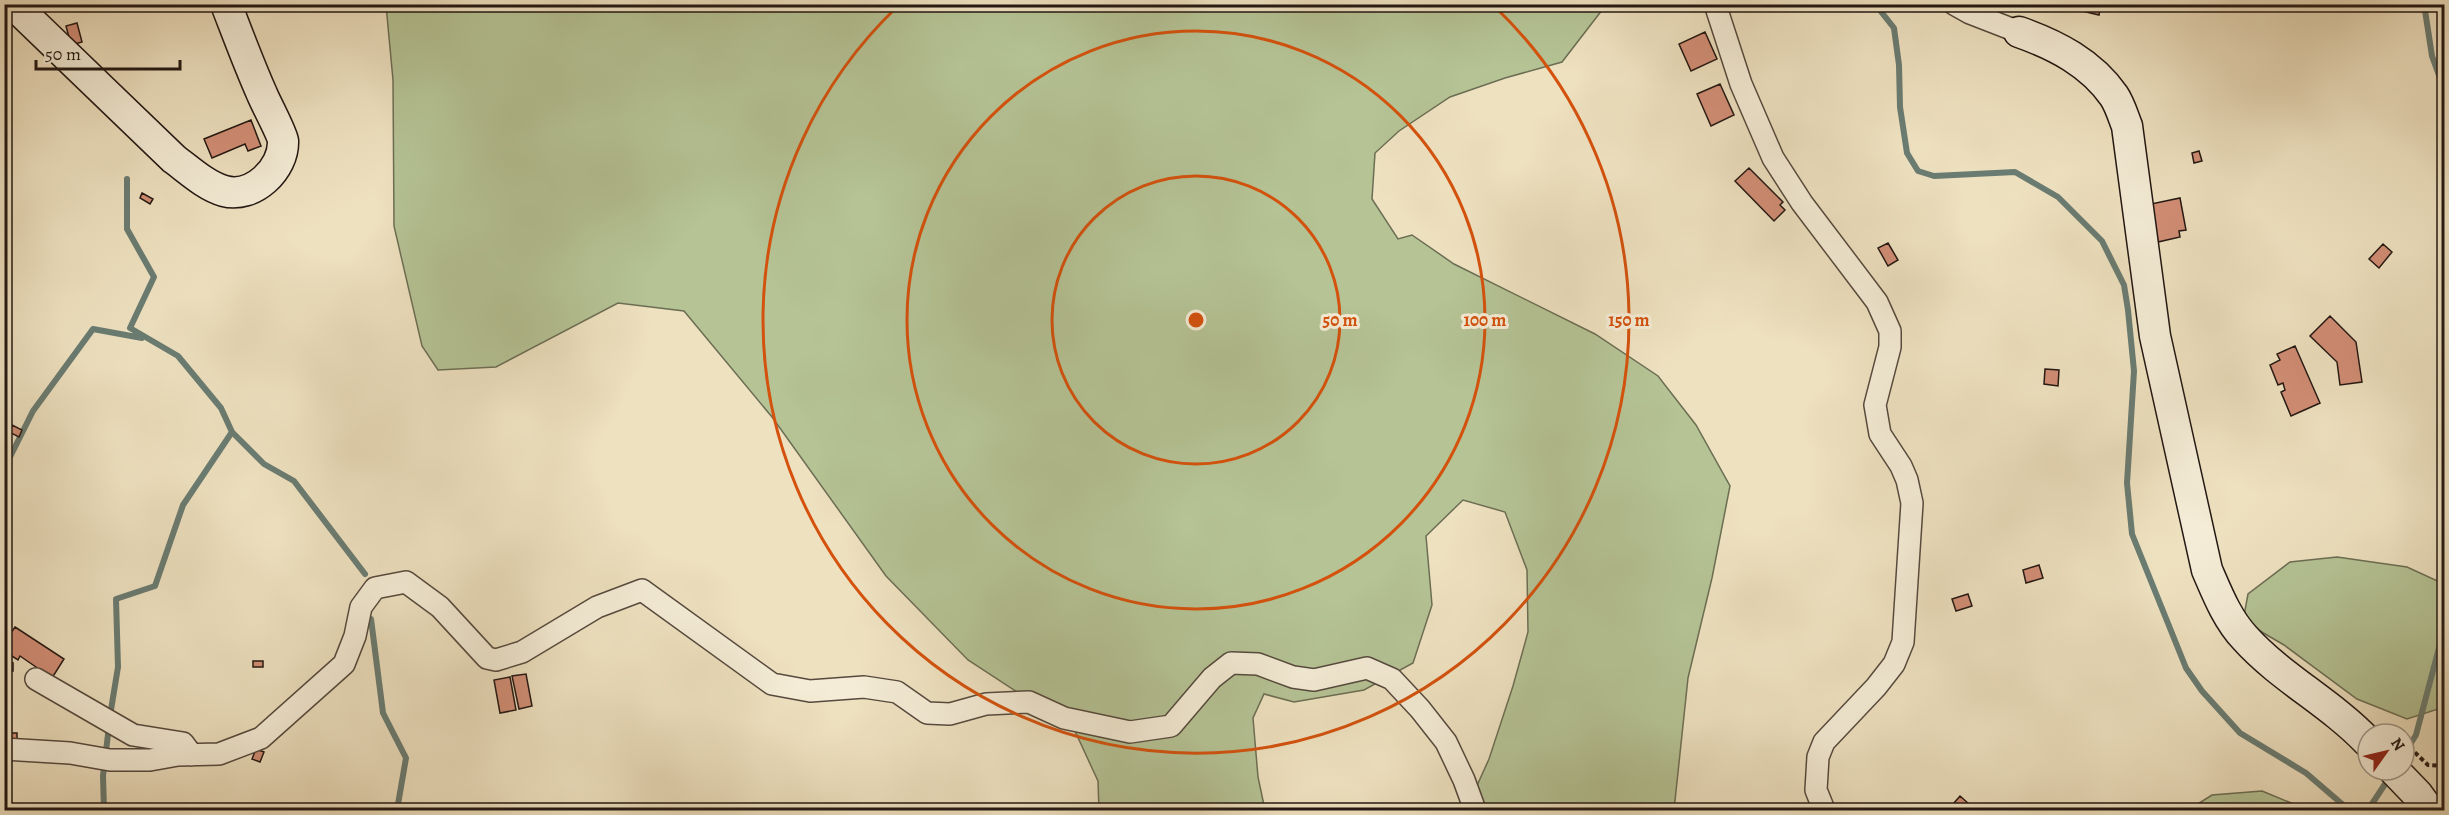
<svg xmlns="http://www.w3.org/2000/svg" width="2449" height="815" font-family="Alegreya,serif">
<style>
.green{fill:#b5c395;stroke:#6c6e54;stroke-width:1.5}
.lines{fill:none;stroke-linecap:round;stroke-linejoin:round}
.stream{stroke:#6a7c72;stroke-width:6}
.building{fill:#d28e76;stroke:#231813;stroke-width:1.5}
.street-casing{stroke:#564a3e;stroke-width:24}
.secondary-casing{stroke:#231813;stroke-width:33}
.path{stroke:#231813;stroke-width:4;stroke-dasharray:4.5 3;stroke-linecap:butt}
.street{stroke:#f4ecd6;stroke-width:21}
.secondary{stroke:#f4ecd6;stroke-width:30}
.ring{fill:none;stroke:#d4520d;stroke-width:3}
.centre{fill:#d4520d;stroke:#f4ecd6;stroke-width:3}
.ring-label{font-size:18px;text-anchor:middle;font-weight:bold;fill:#d4520d;stroke:#f4ecd6;stroke-width:6;stroke-linejoin:round;paint-order:stroke}
</style>
<rect width="100%" height="100%" fill="#eee1c0"/>
<filter id="stains"><feTurbulence type="fractalNoise" baseFrequency=".00333" numOctaves="4"/><feColorMatrix values="0 0 0 0 .2 0 0 0 0 .09 0 0 0 0 .02 0 0 0 .5 -.17"/></filter>
<radialGradient id="worn" r=".72"><stop offset=".6" stop-color="#630" stop-opacity="0"/><stop offset="1" stop-color="#630" stop-opacity=".3"/></radialGradient>
<path class="green" d="M1205,4L1211,7L1223,4L1606,5L1562,62L1505,78L1450,97L1399,131L1375,153L1372,199L1398,239L1412,235L1454,264L1595,334L1658,376L1696,425L1730,486L1712,578L1688,678L1674,810H1466L1489,759L1513,686L1528,632L1527,570L1505,512L1463,500L1426,536L1432,605L1413,663L1364,690L1294,702L1264,694L1253,718L1258,777L1265,810H1099L1098,781L1074,729L968,660L886,576L772,417L684,311L618,303L496,367L438,370L422,346L394,226L393,80L386,5Z
M2337,557L2407,567L2444,584V714L2438,709L2407,719L2357,699L2284,645L2243,621L2248,594L2290,562Z
M2262,791L2308,810H2188L2212,795Z"/>
<g class="lines">
<path class="stream" d="M1875,4L1894,28L1899,65L1900,107L1907,153L1918,171L1934,176L2015,172L2058,197L2102,241L2124,285L2128,310L2134,371L2127,483L2132,534L2186,668L2202,691L2240,733L2306,773L2349,810
M2424,4L2432,56L2444,89
M127,179V229L154,277L130,328L178,356L221,408L232,432L264,464L294,481L365,574
M4,469L33,411L93,329L142,338
M371,619L383,713L406,758L397,810
M110,716L118,667L116,599L155,586L183,505L232,432
M2404,754L2416,735L2444,629
M104,810L103,776L109,726
M2368,810L2389,778"/>
</g>
<path class="building" d="M2053,4H2101L2099,15Z
M77,23L82,42L71,45L66,26Z
M1705,32L1717,59L1691,71L1679,44Z
M1720,84L1734,115L1711,126L1697,94Z
M251,120L261,146L248,151L245,144L212,158L204,139Z
M2199,151L2202,161L2194,163L2192,153Z
M1749,168L1783,202L1780,205L1785,210L1774,221L1735,181Z
M142,193L153,199L150,204L140,198Z
M2180,198L2186,230L2179,231L2180,237L2158,242L2151,204Z
M1888,243L1898,260L1888,266L1878,248Z
M2383,244L2392,252L2379,268L2369,259Z
M2330,316L2356,342L2362,382L2340,385L2337,362L2310,336Z
M2295,346L2320,403L2291,416L2281,392L2285,390L2283,383L2278,385L2270,365L2280,360L2277,354Z
M2045,369L2059,370L2058,386L2044,384Z
M12,425L22,430L19,437L9,432Z
M2039,565L2043,578L2026,583L2023,570Z
M1968,594L1972,606L1956,611L1952,599Z
M15,627L64,659L52,678L20,656L18,660L4,651V643Z
M253,661H263V667H253Z
M4,663H13V671H4Z
M526,674L532,706L519,709L512,676Z
M510,677L516,710L500,713L494,680Z
M4,733H17V740H4Z
M256,749L264,752L260,762L252,759Z
M1960,796L1969,804L1963,810L1954,803Z"/>
<g class="lines">
<defs>
<path id="street" d="M1715,4L1741,84L1773,158L1802,203L1877,302L1890,331V347L1875,405L1880,434L1901,466L1907,480L1912,503L1903,642L1894,664L1876,687L1824,742L1818,757L1816,790L1824,810
M1954,4L1970,13L2019,32
M36,679L133,735L183,743L192,755
M4,749L70,753L110,760H150L178,755L219,754L261,738L344,664L355,636L361,607L375,588L406,582L440,607L487,658L496,660L522,652L597,607L642,590L772,684L810,691L864,687L897,692L927,713L950,714L986,704L1029,702L1064,718L1130,732L1171,726L1212,678L1231,663L1258,664L1293,677L1314,680L1367,668L1392,679L1420,709L1446,742L1464,780L1475,810"/>
<path id="secondary" d="M13,4L174,159C189,170 206,186 224,191C253,199 284,169 283,141C282,133 266,104 262,94C249,65 238,35 226,4
M2019,32C2056,45 2091,63 2114,96C2120,105 2123,116 2127,126L2155,336L2207,570C2217,593 2227,619 2245,638C2281,678 2331,703 2368,742
M2394,770L2418,795L2429,810"/>
</defs>
<use href="#street" class="street-casing"/>
<use href="#secondary" class="secondary-casing"/>
<path class="path" d="M2389,728L2396,734
M2404,742L2428,765L2444,766"/>
<use href="#street" class="street"/>
<use href="#secondary" class="secondary"/>
</g>
<g class="ring">
<circle cx="1196" cy="320" r="144"/>
<circle cx="1196" cy="320" r="289"/>
<path d="M1494 6A433 433 0 1 1 898 6"/>
</g>
<circle cx="1196" cy="320" r="9" class="centre"/>
<g class="ring-label">
<text x="1340" y="326">50 m</text>
<text x="1485" y="326">100 m</text>
<text x="1629" y="326">150 m</text>
</g>
<rect width="2449" height="815" fill="none" stroke="#eee1c0" stroke-width="24"/>
<rect x="6" y="6" width="2437" height="803" fill="none" stroke="#231813" stroke-width="3"/>
<rect x="12" y="12" width="2425" height="791" fill="none" stroke="#231813" stroke-width="1.5"/>
<g transform="translate(2386 752) rotate(56)"><circle r="28" fill="#f4ecd6" stroke="#a09788" stroke-width="1.5"/>
<path d="M0-4.5L10 22L0 15L-10 22Z" fill="#8f2418"/>
<text y="-9" font-size="16" font-weight="bold" text-anchor="middle" fill="#231813">N</text>
</g>
<path d="M36 60v9h144v-9" fill="none" stroke="#231813" stroke-width="3"/>
<text x="45" y="60" font-size="18" fill="#231813" stroke="#f4ecd6" stroke-width="4.5" paint-order="stroke">50 m</text>
<rect width="100%" height="100%" filter="url(#stains)"/>
<rect width="100%" height="100%" fill="url(#worn)"/>
</svg>
